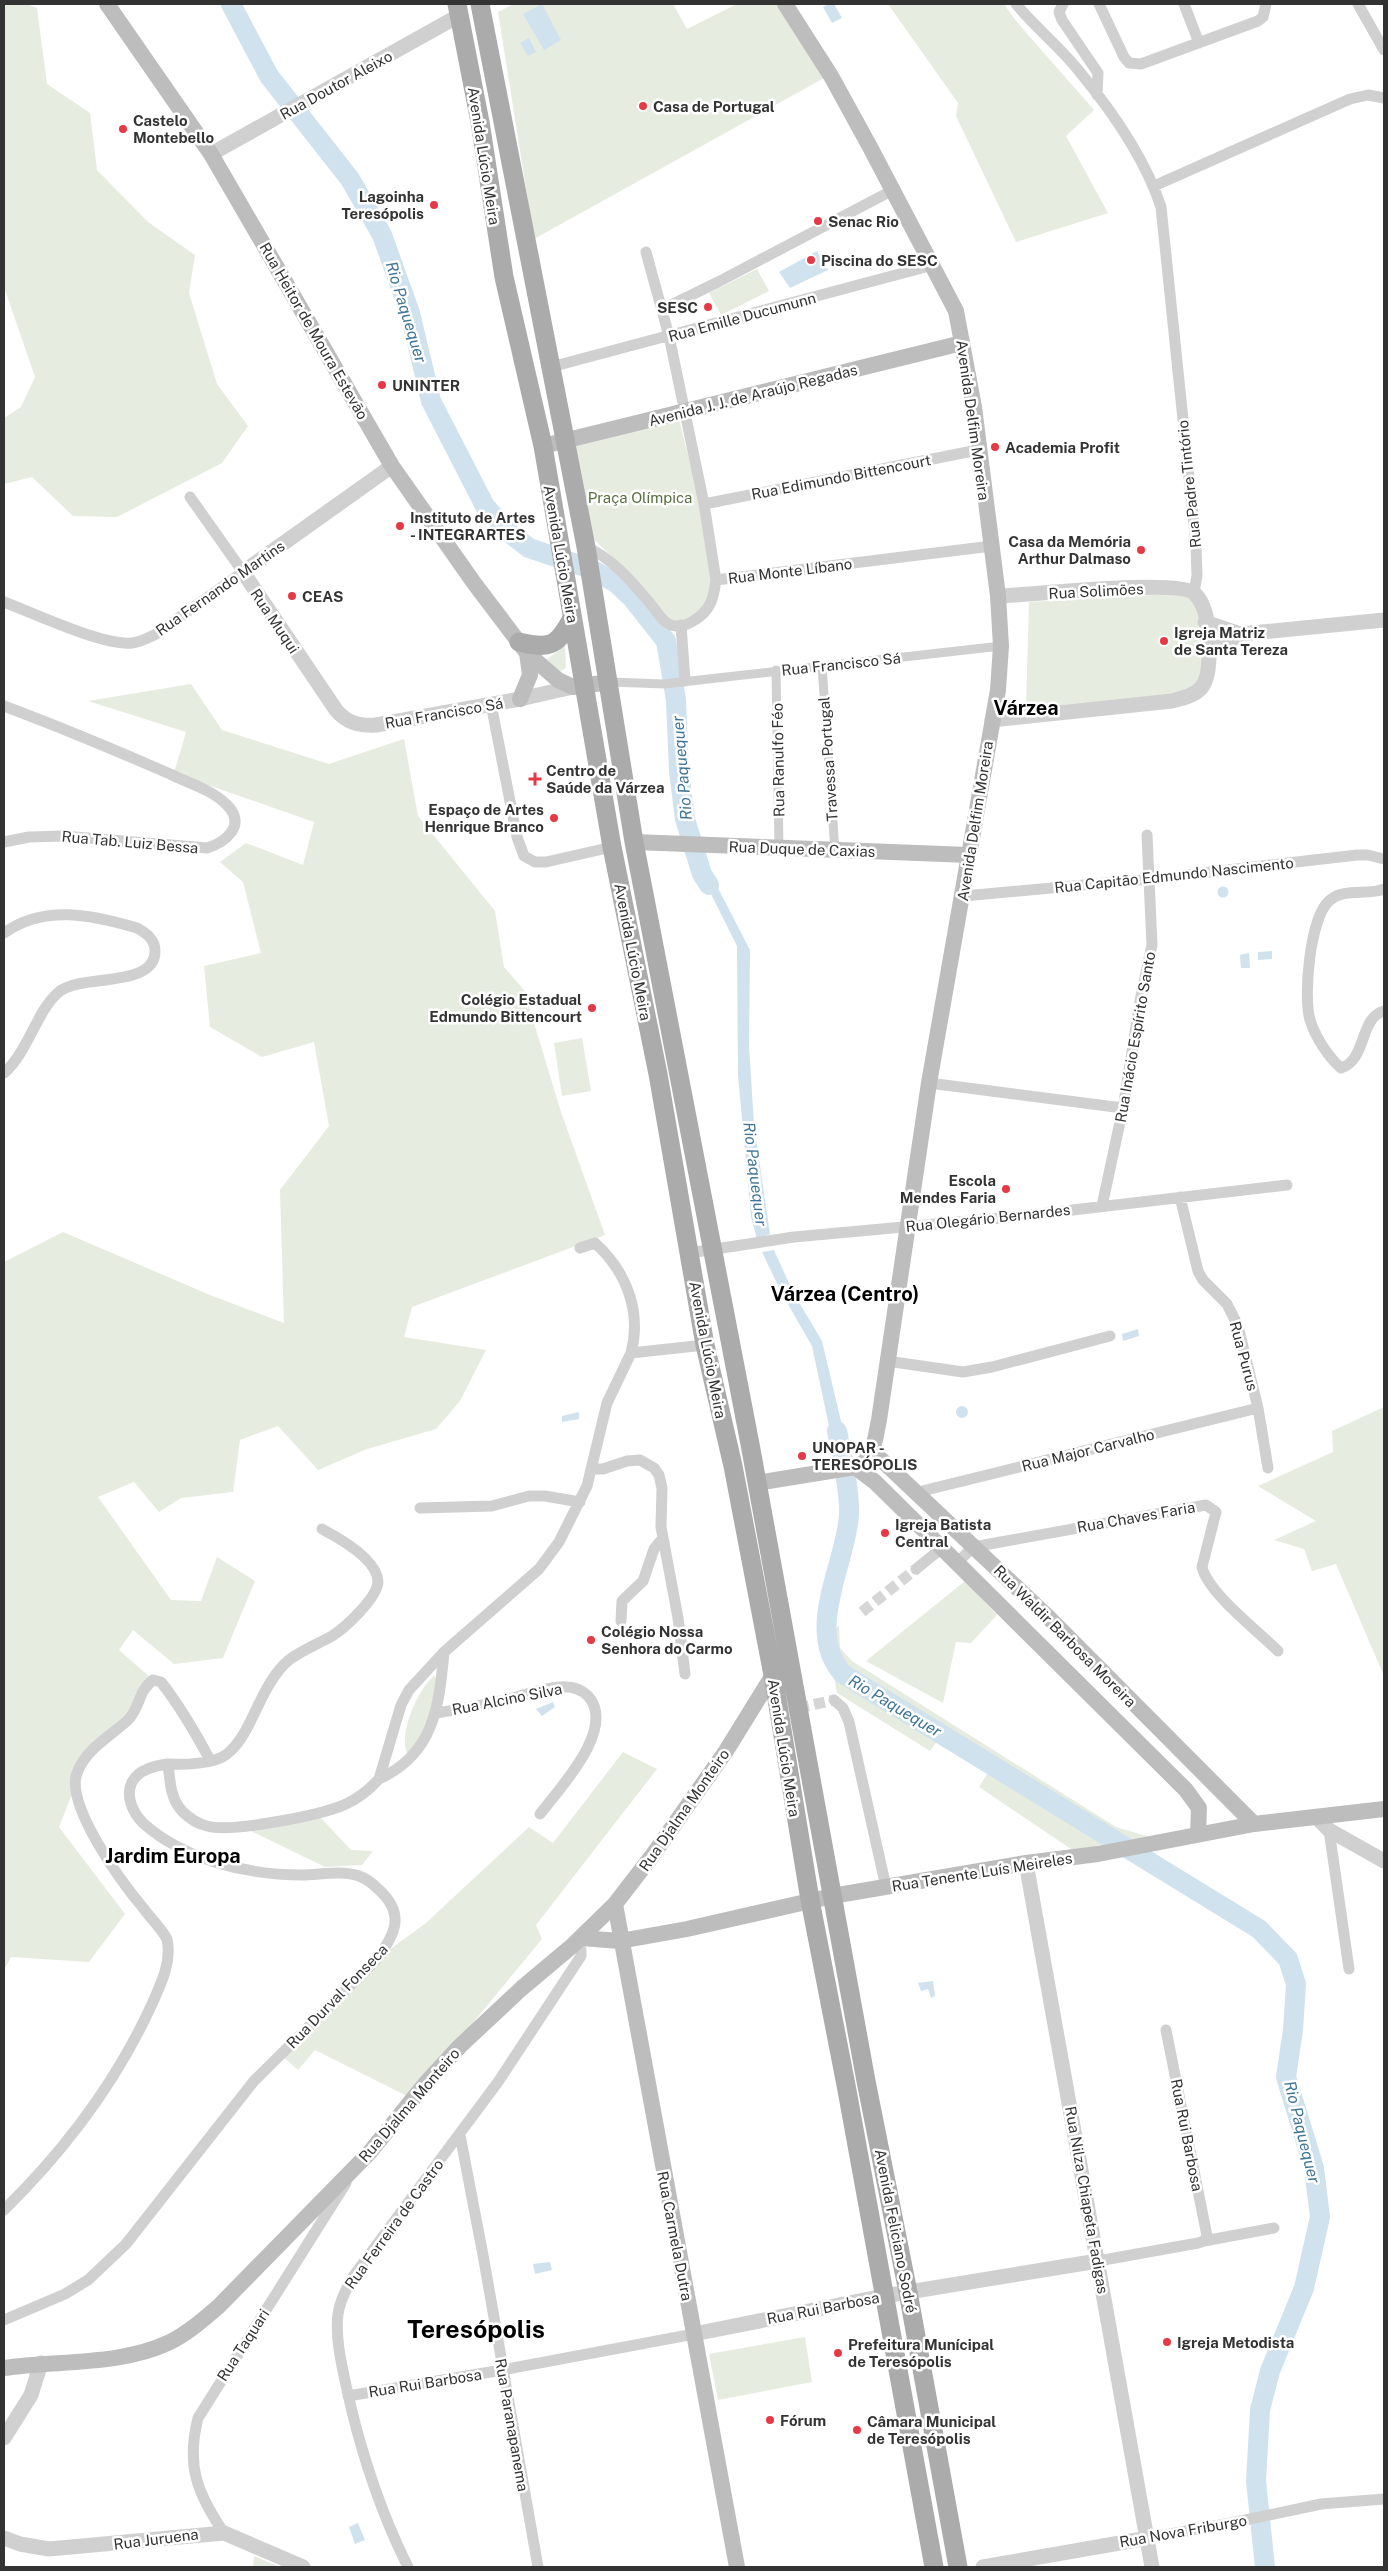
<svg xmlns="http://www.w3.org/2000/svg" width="1388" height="2571" font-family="'Public Sans',sans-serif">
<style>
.green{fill:#e6ecdf}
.water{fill:#cfe2ee}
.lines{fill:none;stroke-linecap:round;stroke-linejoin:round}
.river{stroke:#cfe2ee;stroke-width:20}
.minor-tunnel{stroke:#d6d6d6;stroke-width:11;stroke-dasharray:11 5.5;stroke-linecap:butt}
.pedestrian{stroke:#d0d0d0;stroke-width:9}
.minor{stroke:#d0d0d0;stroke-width:11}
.tertiary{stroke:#d0d0d0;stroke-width:15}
.secondary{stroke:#bdbdbd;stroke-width:16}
.primary{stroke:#ababab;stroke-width:19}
.poi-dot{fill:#e63946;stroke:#fff;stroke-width:2}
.labels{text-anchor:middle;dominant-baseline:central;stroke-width:5;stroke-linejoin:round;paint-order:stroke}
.street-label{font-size:15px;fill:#333;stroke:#fff}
.poi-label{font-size:15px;font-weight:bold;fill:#333;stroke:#fff;text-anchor:start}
.park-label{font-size:15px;fill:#56703f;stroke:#fff}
.water-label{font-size:16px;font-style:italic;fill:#3f7597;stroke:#fff}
.district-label{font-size:20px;font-weight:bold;fill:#000;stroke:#fff}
.town-label{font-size:25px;font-weight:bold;fill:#000;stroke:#fff}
</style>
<rect width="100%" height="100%" fill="#fff"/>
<path class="green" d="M4,4H27L37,8L47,84L90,113L97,170L148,222L195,255L189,293L217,384L248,426L222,463L117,517L73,516L32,477L4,484V418L21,407L35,377L4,287Z
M514,4H673L687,29L737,4H780L826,77L534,239L498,12Z
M888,4H1004L1016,21L1094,110L1066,136L1108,213L1016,242L956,116L958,103Z
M757,269L769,291L721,315L709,293Z
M679,419L700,503L713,580L705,608L679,623L665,619L619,563L590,536L570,444Z
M1189,593L1201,603L1206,678L1178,699L1026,708L1029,602Z
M565,645L566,668L559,672L544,662Z
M191,684L222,730L329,764L404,739L418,816L495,911L504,967L524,990L561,1112L605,1235L412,1307L404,1337L486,1350L460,1401L436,1429L367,1449L318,1470L278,1426L240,1440L233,1492L181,1498L159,1512L134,1482L98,1497L171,1600L201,1601L217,1557L255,1581L223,1658L174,1664L133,1630L119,1650L152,1679L110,1741L87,1756L59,1827L125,1914L89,1962L11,1957L4,1970V1262L63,1232L210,1295L284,1323L280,1190L329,1126L314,1042L262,1057L210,1027L204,966L261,953L243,882L220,862L246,843L303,865L314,822L174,773L186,732L88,701Z
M582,1038L591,1091L562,1096L554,1043Z
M1384,1407V1676L1336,1564L1312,1571L1304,1549L1274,1540L1316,1521L1258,1486L1333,1452L1332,1431Z
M965,1581L997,1615L971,1643L956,1642L943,1703L866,1661Z
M839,1625L840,1648L852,1661L1116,1827L1157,1839L1080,1855L979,1787L995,1762L945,1730L930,1751L837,1693C834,1673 823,1642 839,1625Z
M434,1676L438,1679L428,1724L408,1755C397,1737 418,1688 434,1676Z
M623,1752L657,1769L536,1925L542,1939L411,2098L315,2050L298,2070L281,2055L378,1958L426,1923L529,1827L553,1843Z
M321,1818L351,1850L373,1851L362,1865L325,1867L249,1830Z
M805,2337L812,2382L718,2400L709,2354Z
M254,2556L280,2567H253Z"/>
<path class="water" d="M542,4L561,40L544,50L523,14Z
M829,4H834L842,18L832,23L823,7Z
M529,38L536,52L528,56L520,43Z
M817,251L828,270L790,288L779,272Z
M694,860L704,861L750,950L749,1046L754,1124L770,1234L757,1239L751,1217L738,1075L737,946Z
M1217.5 892a5.5 5.5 0 1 1 11 0a5.5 5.5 0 1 1-11 0Z
M1272,951V959L1258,960V952Z
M1249,953L1250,968H1241L1240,955Z
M774,1250L793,1292L822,1341L849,1455L836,1459L812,1346L781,1292L762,1252Z
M1138,1329L1139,1336L1123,1341L1122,1334Z
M956 1412a6 6 0 1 1 12 0a6 6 0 1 1-12 0Z
M579,1412V1419L562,1422V1416Z
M553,1702L555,1707L542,1716L536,1709Z
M933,1981L935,1996L931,1998L928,1989L921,1991L918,1983Z
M550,2262L552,2270L535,2274L533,2264Z
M358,2523L365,2540L355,2544L349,2527Z"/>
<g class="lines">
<path class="river" d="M231,4L269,76L350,179L382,235L410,313L431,401L485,506L507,531L529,548L591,569L616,583L632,598L666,641L676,700L679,771L685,819L702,874L709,885
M837,1431C842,1455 850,1491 849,1515C846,1564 804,1631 843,1674L1259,1929L1288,1959L1296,1984L1293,2030L1286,2077L1314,2168L1320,2217L1304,2288L1270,2371L1260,2410L1256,2481L1265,2567"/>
<path class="minor-tunnel" d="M862,1612L916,1569
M798,1708L834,1700"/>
<path class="pedestrian" d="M822,666L835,851
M776,670L779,849
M610,682L664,684L1001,646"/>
<path class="minor" d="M1016,4C1036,28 1060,47 1079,71C1112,111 1145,158 1161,207L1196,545L1197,576L1194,592
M1063,4L1059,12L1062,20L1098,73L1097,95
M1099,4L1124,57L1129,63L1141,64L1258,21L1263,17L1266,4
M1184,4L1199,43
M1358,4L1384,50
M1154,186L1350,99L1368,95L1384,98
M646,252L669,336L704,504L716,580
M663,309L718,282L893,190
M551,367L933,265
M704,504L978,450
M586,547C612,558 631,581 649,602C655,609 660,618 667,623C682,633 705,616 711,602C714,595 715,587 716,580L992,546
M4,602C33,613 103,646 132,643C141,642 148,638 156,634L243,572L190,497
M681,625L685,681
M491,704L517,837L524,856L535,862H546L612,847
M4,706C60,727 115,750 170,774C188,783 213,790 227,805C247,825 226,842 207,848L63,836L29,837L4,842
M1384,889C1368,896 1344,887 1329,901C1310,918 1303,996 1310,1020C1315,1036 1328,1057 1341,1068C1367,1060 1359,1018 1384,1011
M964,896L1150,879L1357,855H1368L1384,859
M4,933C44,904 93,915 137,928C146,933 155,939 155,951C155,988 83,974 60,991C37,1009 29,1051 4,1073
M929,1083L1123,1108
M1180,1197L1198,1271L1203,1280L1227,1304L1238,1326L1258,1408L1268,1468
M1102,1206L1123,1108L1140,1001L1152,945L1147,835
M580,1248L595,1243C626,1271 642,1311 631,1353
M689,1253L794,1237L1013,1217L1287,1185
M887,1361L963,1372L992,1367L1110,1336
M592,1469H603L627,1461L640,1460L654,1468L659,1475L662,1488L661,1527L678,1618L685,1674
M918,1492L1258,1408
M420,1508L492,1506L529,1496H545L580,1502
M322,1529C339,1538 378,1560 378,1582C377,1598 345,1628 332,1636C318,1644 302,1650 289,1660C259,1685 253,1734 227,1754C215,1764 183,1765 168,1764C170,1780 170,1798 182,1811C188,1817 198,1824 207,1826C231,1833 322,1815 346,1804C359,1798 369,1790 379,1779L401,1705L409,1690L444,1652L539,1569L559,1542L587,1486L607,1403L631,1353L705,1345
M957,1563L973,1547L1206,1505L1216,1512L1202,1567C1208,1593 1258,1631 1278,1651
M916,1569L942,1548
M621,1621L622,1601L643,1581L654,1549L663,1538
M834,1700L843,1708L849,1722L886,1887
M437,1713C459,1709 482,1706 504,1700C523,1696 541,1688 560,1687C571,1686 580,1688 588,1696C617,1728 560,1788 540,1814
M379,1779C434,1754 439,1707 444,1652
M1329,1830L1349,1969
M460,2135L483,2255L538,2567
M4,2210C64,2151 117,2081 152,2004C161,1984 172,1962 167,1939C161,1928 152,1920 144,1909C122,1883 65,1805 77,1773C86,1749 109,1737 127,1721C141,1708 137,1692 153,1680L161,1682C180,1706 195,1732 210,1760
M1204,2241L1274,2228
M1098,2261L1198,2243L1204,2241L1207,2236L1166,2030
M4,2320L65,2294L88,2280L126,2244L254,2081L376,1960C396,1934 406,1913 377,1888C373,1884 365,1878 359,1876C341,1870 320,1875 302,1875C248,1875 184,1860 143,1823C133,1813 125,1796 132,1782C139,1769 155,1766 168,1764
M348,2396L502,2370L694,2334
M224,2533C197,2493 186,2466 198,2418L346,2183
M1148,2538L1231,2523L1321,2504L1384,2499
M408,2567C379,2509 361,2453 347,2390C342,2366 335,2339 338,2314C340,2300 346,2290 352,2278L498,2082L581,1956V1950L572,1946"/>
<path class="tertiary" d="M211,154L460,15
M392,466L243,572L336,710C347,723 359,726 376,725L520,699L573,687
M1205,622L1241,634L1384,620
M1209,653L1241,634
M992,720L1172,701C1201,694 1208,688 1209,658C1210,640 1209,606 1194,593C1178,579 1029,595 998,596
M1317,1818L1329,1830L1384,1861
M1026,1863L1152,2567
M694,2334L884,2296L1098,2261
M4,2438L31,2395L41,2363
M4,2538L20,2544L49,2549L224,2533L303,2567
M983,2567L1148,2538"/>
<path class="secondary" d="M107,4L211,154L392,466L474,583L527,653L558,680L573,687L610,682
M543,446L962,343
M520,699L530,675L527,653
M634,842L969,855
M872,1451L1047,1616L1254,1824
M855,1467L875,1482L942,1548L1186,1790L1199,1808L1198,1834
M757,1483L855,1467C875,1461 875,1437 879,1420L929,1083L998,690L1001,646L998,596L974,407L956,311L870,147L831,76L785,4
M615,1904L737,2567
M581,1938L620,1941L687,1929L832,1896L1026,1863L1098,1854L1254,1824L1384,1809
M4,2368C57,2360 120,2366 170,2342C188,2333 204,2319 219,2306L370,2152L425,2084L460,2046L522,1988L572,1946L615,1904L652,1856L726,1751L773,1675"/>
<path class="primary" d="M457,4L480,122L504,277L543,446L612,847L658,1074L705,1345L733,1466L773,1675L810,1900L846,2085L934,2567
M480,4L586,547L634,842L750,1444L866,2081L908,2292L958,2567
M519,642C549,649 557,647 572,618"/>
</g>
<g class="poi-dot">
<circle cx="643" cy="106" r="5"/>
<circle cx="123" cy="129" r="5"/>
<circle cx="434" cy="205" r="5"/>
<circle cx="818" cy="221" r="5"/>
<circle cx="811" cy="260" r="5"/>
<circle cx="708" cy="307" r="5"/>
<circle cx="382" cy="385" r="5"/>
<circle cx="995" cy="447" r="5"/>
<circle cx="400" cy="526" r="5"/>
<circle cx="1141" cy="550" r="5"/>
<circle cx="292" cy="596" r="5"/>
<circle cx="1164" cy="641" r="5"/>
<path d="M532.5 771.5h5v5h5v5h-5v5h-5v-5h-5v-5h5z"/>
<circle cx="554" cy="818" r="5"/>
<circle cx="592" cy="1008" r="5"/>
<circle cx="1006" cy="1189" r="5"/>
<circle cx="802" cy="1456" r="5"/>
<circle cx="885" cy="1533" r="5"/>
<circle cx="591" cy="1640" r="5"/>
<circle cx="1167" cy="2342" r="5"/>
<circle cx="838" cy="2353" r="5"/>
<circle cx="770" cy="2420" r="5"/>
<circle cx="857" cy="2430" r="5"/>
</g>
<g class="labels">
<g class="street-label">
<text transform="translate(336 85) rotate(-29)">Rua Doutor Aleixo</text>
<text transform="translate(484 156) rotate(81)">Avenida Lúcio Meira</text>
<text transform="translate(742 317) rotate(-15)">Rua Emille Ducumunn</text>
<text transform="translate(314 331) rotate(60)">Rua Heitor de Moura Estevão</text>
<text transform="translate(753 395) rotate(-14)">Avenida J. J. de Araújo Regadas</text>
<text transform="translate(973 420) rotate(82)">Avenida Delfim Moreira</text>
<text transform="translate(841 477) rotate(-11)">Rua Edimundo Bittencourt</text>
<text transform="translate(1189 484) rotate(-96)">Rua Padre Tintório</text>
<text transform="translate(561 554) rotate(80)">Avenida Lúcio Meira</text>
<text transform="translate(790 571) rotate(-7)">Rua Monte Líbano</text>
<text transform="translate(220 588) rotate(-35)">Rua Fernando Martins</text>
<text transform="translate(1096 591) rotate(-3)">Rua Solimões</text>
<text transform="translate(275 621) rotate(56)">Rua Muqui</text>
<text transform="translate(841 664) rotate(-6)">Rua Francisco Sá</text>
<text transform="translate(444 713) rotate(-10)">Rua Francisco Sá</text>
<text transform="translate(828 759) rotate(-94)">Travessa Portugal</text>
<text transform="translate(778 760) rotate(-91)">Rua Ranulfo Féo</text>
<text transform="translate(975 821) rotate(-81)">Avenida Delfim Moreira</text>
<text transform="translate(130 842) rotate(5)">Rua Tab. Luiz Bessa</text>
<text transform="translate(802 849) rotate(2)">Rua Duque de Caxias</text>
<text transform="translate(1174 875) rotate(-6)">Rua Capitão Edmundo Nascimento</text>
<text transform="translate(633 952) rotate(79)">Avenida Lúcio Meira</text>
<text transform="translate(1135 1037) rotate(-80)">Rua Inácio Espírito Santo</text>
<text transform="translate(988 1218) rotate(-6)">Rua Olegário Bernardes</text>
<text transform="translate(708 1350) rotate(79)">Avenida Lúcio Meira</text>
<text transform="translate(1244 1356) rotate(75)">Rua Purus</text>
<text transform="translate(1088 1450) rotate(-14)">Rua Major Carvalho</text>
<text transform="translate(1136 1517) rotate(-10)">Rua Chaves Faria</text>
<text transform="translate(1065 1636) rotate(45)">Rua Waldir Barbosa Moreira</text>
<text transform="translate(507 1699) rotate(-11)">Rua Alcino Silva</text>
<text transform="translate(784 1748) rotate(81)">Avenida Lúcio Meira</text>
<text transform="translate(684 1810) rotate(-55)">Rua Djalma Monteiro</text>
<text transform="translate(982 1872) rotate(-9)">Rua Tenente Luís Meireles</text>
<text transform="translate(337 1996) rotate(-46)">Rua Durval Fonseca</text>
<text transform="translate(409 2105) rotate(-49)">Rua Djalma Monteiro</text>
<text transform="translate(1187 2135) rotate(79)">Rua Rui Barbosa</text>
<text transform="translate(1087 2200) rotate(80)">Rua Nilza Chiapeta Fadigas</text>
<text transform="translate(394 2224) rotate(-54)">Rua Ferreira de Castro</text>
<text transform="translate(896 2231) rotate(79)">Avenida Feliciano Sodré</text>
<text transform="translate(675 2236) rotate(79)">Rua Carmela Dutra</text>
<text transform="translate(823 2308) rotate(-11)">Rua Rui Barbosa</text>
<text transform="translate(243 2345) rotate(-57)">Rua Taquari</text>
<text transform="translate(425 2383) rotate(-9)">Rua Rui Barbosa</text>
<text transform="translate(512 2425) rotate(80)">Rua Paranapanema</text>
<text transform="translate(1183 2531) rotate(-10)">Rua Nova Friburgo</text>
<text transform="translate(156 2539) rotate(-7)">Rua Juruena</text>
</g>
<g class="poi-label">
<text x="653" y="106">Casa de Portugal</text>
<text x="133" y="120">Castelo<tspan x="133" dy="17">Montebello</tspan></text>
<text x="424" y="196" text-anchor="end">Lagoinha<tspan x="424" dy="17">Teresópolis</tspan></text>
<text x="828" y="221">Senac Rio</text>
<text x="821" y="260">Piscina do SESC</text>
<text x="698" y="307" text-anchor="end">SESC</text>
<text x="392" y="385">UNINTER</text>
<text x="1005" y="447">Academia Profit</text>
<text x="410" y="517">Instituto de Artes<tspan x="410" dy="17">- INTEGRARTES</tspan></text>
<text x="1131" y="541" text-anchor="end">Casa da Memória<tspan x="1131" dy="17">Arthur Dalmaso</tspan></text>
<text x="302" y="596">CEAS</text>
<text x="1174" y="632">Igreja Matriz<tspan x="1174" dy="17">de Santa Tereza</tspan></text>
<text x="546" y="770">Centro de<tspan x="546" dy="17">Saúde da Várzea</tspan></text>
<text x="544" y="809" text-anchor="end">Espaço de Artes<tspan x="544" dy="17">Henrique Branco</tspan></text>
<text x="582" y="999" text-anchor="end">Colégio Estadual<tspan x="582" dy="17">Edmundo Bittencourt</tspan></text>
<text x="996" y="1180" text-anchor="end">Escola<tspan x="996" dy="17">Mendes Faria</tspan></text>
<text x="812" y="1447">UNOPAR -<tspan x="812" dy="17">TERESÓPOLIS</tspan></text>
<text x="895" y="1524">Igreja Batista<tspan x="895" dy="17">Central</tspan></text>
<text x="601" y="1631">Colégio Nossa<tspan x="601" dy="17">Senhora do Carmo</tspan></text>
<text x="1177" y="2342">Igreja Metodista</text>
<text x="848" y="2344">Prefeitura Munícipal<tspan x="848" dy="17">de Teresópolis</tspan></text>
<text x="780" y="2420">Fórum</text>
<text x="867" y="2421">Câmara Municipal<tspan x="867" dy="17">de Teresópolis</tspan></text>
</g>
<g class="park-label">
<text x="640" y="497">Praça Olímpica</text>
</g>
<g class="water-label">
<text transform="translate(406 312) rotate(73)">Rio Paquequer</text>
<text transform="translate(682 768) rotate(-95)">Rio Paquequer</text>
<text transform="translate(755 1174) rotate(83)">Rio Paquequer</text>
<text transform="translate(895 1706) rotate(31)">Rio Paquequer</text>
<text transform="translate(1302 2132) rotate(76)">Rio Paquequer</text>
</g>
<g class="district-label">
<text x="1026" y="708">Várzea</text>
<text x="845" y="1294">Várzea (Centro)</text>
<text x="173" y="1856">Jardim Europa</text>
</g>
<g class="town-label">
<text x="476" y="2329">Teresópolis</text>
</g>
</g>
<rect width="1388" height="2571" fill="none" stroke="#333333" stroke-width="10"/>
</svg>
